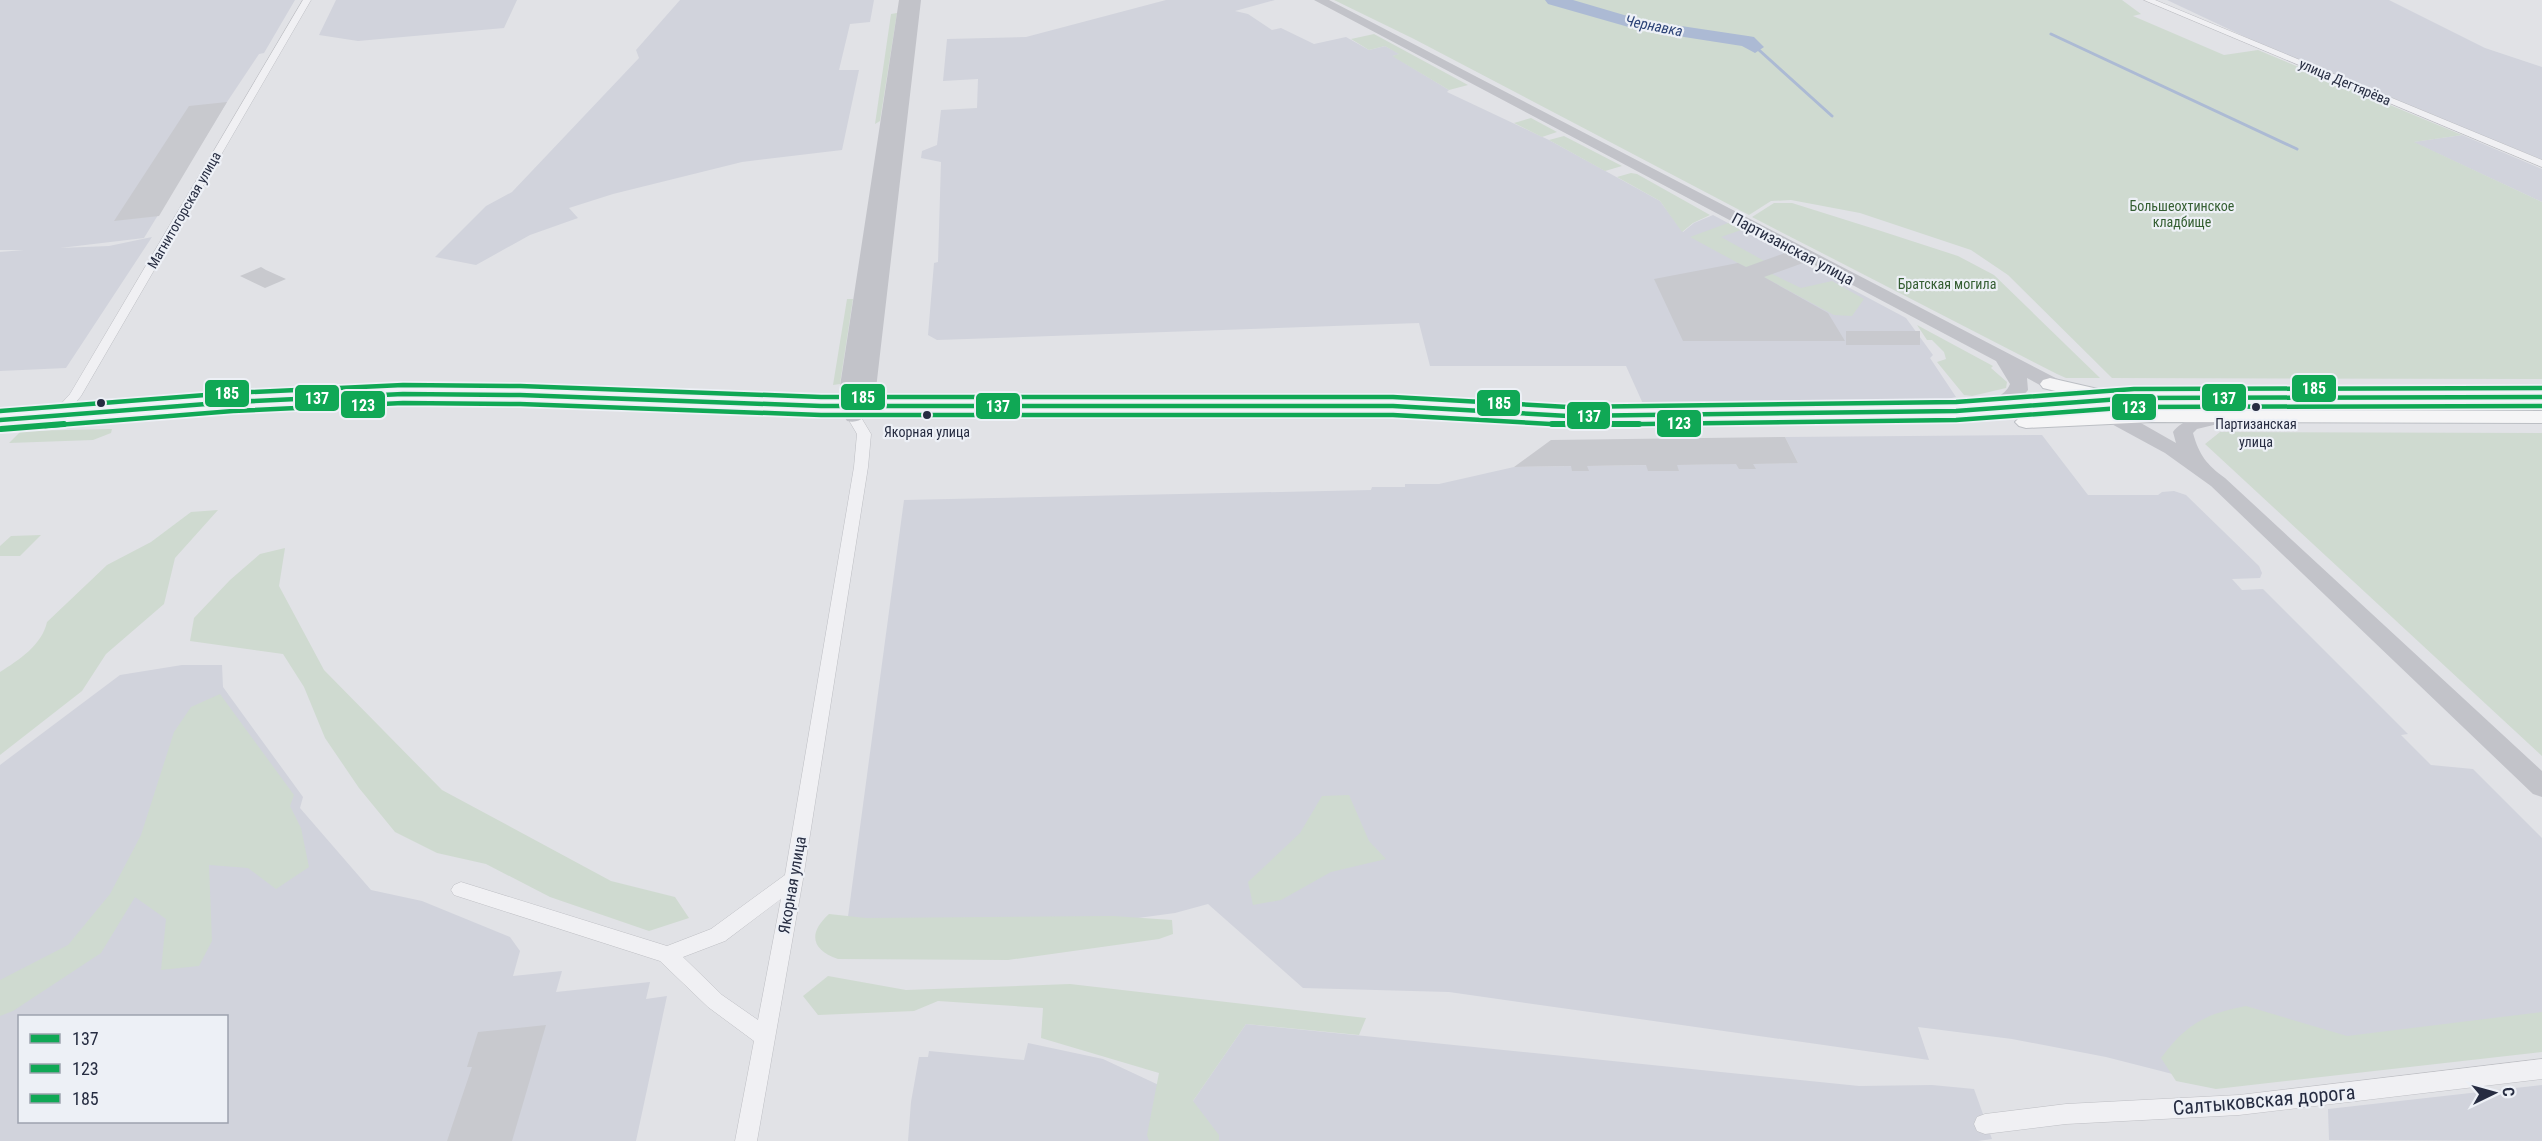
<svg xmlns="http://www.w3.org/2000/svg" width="2542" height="1141" font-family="'Roboto Condensed',sans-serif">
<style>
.built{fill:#d1d3dc;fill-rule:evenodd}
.green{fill:#cfdad0}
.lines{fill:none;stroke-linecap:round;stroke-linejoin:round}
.stream{stroke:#acbad4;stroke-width:3}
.river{fill:#acbad4;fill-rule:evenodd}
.building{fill:#c8c9ce}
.street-casing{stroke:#bebfc4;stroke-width:1}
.primary-casing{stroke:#bcbfc4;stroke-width:2}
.street{fill:#f0f0f3;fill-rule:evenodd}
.secondary{fill:#c2c3c9;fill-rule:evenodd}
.primary{fill:#f5f5f6;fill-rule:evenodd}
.bus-1-casing{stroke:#edf0f6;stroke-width:8}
.bus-2-far1-casing{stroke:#edf0f6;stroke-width:8}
.bus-2-casing{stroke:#edf0f6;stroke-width:10}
.bus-3-casing{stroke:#edf0f6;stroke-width:8}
.bus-1{stroke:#10a855;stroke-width:4.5}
.bus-2-far1{stroke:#10a855;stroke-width:4.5}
.bus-2{stroke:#10a855;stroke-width:6}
.bus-3{stroke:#10a855;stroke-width:4.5}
.bus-dot{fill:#262c41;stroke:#edf0f6;stroke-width:2}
.labels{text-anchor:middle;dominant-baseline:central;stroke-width:4.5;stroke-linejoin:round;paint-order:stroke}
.far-street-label{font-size:14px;fill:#262c41;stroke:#edf0f6}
.far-park-label{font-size:14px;fill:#345e32;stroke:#edf0f6}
.bus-label{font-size:14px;fill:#262c41;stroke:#edf0f6}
.far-water-label{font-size:15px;font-style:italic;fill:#2d4478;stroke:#edf0f6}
.street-label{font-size:16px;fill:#262c41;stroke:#edf0f6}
.near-street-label{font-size:20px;fill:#262c41;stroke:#edf0f6}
.line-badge{stroke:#edf0f6;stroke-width:2}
.badge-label{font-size:16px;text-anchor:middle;font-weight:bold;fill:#fff}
</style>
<rect width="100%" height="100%" fill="#e1e2e6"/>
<path class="built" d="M0,0H295L264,53L259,54L227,102L144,238L60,248L109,246L152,237L66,368L0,371V252L24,250H0Z
M336,0H517L504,28L358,41L319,35Z
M680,0H874L870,22L850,24L839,70H859L842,150L742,162L613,194L569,208L578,218L530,235L476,265L435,257L486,206L512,192L639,58L636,50Z
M1166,0H1275L1235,11L1248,14L1272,30L1281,28L1314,44L1346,37L1369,50L1385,46L1400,54L1393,56L1449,90L1447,92L1549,140L1660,201L1683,232L1694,223L1713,215L1906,318L1933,355L1930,358L1956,397L1924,404L1644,406L1626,366H1430L1419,323L937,340L928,335L934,263L938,262L941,162L921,158L922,151L937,145L941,110L977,108L978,79L943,81L947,39L1026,37Z
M2167,0H2389L2485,48L2542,67V160L2254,41Z
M2462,135L2542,169V202L2413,142Z
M2042,435L2088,495H2158L2162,492L2174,491L2186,495L2259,566L2262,573L2260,578L2232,579L2242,590L2263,589L2408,734L2401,735L2431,765L2473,769L2542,838V1042L2200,1081L2106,1057L2012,1039L1918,1027L1929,1060L1449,992L1303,988L1208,904L1175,913L1123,920L847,924L904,500L1371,490L1372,487H1405V484H1439L1514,467L1798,463L1785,437Z
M182,665H222L223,687L303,797L300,808L371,890L422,901L510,937L520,951L513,976L562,971L556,992L650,982L646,999L667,996L636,1141H0V765L120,675ZM20,1016H226V1122H20Z
M1246,1024L1859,1086L1932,1085L1974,1089L1992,1139L1978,1141H908L911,1102L919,1057H928L929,1051L1024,1060L1028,1043L1103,1059L1193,1101Z
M2542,1085V1141L2329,1140L2328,1109Z"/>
<path class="green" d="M1334,0H2122L2141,14L2133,16L2224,55L2258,50L2462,135L2414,142L2542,202V379L2112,378L2008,275L1971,250L1860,213L1791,200L1771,201L1749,215L1414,39Z
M897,13L880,121L875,124L891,14Z
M1374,34L1468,85L1449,90L1392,56L1399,54L1385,46L1369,50L1351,39Z
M1531,118L1557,132L1542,137L1514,123Z
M1564,136L1622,166L1605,171L1549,140Z
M1631,173L1637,174L1710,215L1693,223L1682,232L1660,201L1617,177Z
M1774,203H1792L1881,231L1958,256L1994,275L2100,378H2066L2057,374L1752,217Z
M1728,223L1741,230L1721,237L1779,269L1772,274L1801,288L1832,281L1864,299L1852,316L1834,315L1690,237Z
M847,299H853L840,384L833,385Z
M1917,325L1993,366L1991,368L2007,382L2006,388L1972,396L1964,395L1937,362L1946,359L1944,352L1932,340H1927Z
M112,429L111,433L93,440L9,443L21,431Z
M2220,432L2542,433V756L2205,444Z
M218,510L175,558L164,604L106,654L82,691L0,755V672C19,660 42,645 47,622L107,565L151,542L191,512Z
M41,535L20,556H0V546L11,536Z
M285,548L279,586L324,670L442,790L611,881L675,897L689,918L649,931L550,897L486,864L437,853L395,832L359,788L325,738L304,687L283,654L190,641L194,618L230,580L260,554Z
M220,694L294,795L290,806L301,828L309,867L276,889L248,868L209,865L212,941L199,966L161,970L166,919L135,897L101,953L13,1011L0,1016V980L68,945L110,894L141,835L174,732L191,707Z
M1349,795L1369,841L1386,859L1331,872L1281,900L1253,905L1248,882L1300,833L1322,796Z
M829,914L866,918L1113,916L1172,920L1173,934L1159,939L1008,960L838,959C811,950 808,933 829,914Z
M828,976L906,990L1070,984L1366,1018L1359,1035L1246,1024L1193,1101L1219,1135V1141H1149L1147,1135L1159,1073L1041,1038L1043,1008L938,1001L914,1011L818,1015L803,996Z
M2246,1006L2347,1036L2542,1012V1052L2216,1089L2176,1081L2161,1058C2186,1024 2205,1014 2246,1006Z"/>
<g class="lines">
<path class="stream" d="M2051,34L2297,149
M1759,50L1832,116"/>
<path class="river" d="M1545,0H1573L1641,20L1748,36L1754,37L1764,47L1755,53L1742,46L1639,30L1548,4Z"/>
</g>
<path class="building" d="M227,102L159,216L114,221L189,106Z
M1785,253L1803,263L1764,277L1828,313L1845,341H1683L1654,279L1738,263L1746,267Z
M261,267L266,270L286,279L265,288L240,276Z
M1846,331H1920V345H1846Z
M1785,437L1798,463L1753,464L1756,469H1739L1736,464L1677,465L1679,471H1648L1646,465L1587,466L1589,471H1572L1571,466L1514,467L1551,440Z
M546,1025L512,1141H447L472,1067H467L478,1032Z"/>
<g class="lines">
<defs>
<path id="street" d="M303,0H311L81,396L62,419H52L50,416L70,394Z
M2144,0H2155L2542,160V167Z
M854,413L859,414L871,434L868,467L803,879L757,1141H735L754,1041L708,1007L660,961L454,895L451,890L454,885L461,882L667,946L711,929L785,875L854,467L857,434L847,417ZM781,899L758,1020L722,995L683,957L725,941Z
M2542,1059V1079L2239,1115L2066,1124L1985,1134L1977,1131L1974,1124L1977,1117L1985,1114L2066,1104L2239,1095Z"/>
<path id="primary" d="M2050,378L2098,389L2100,394L2134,392L2542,391V403L2134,404L1956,417L1568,422L1393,412H821L520,401L403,400L232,408L0,426V414L232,396L403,388L520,389L821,400H1393L1568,410L1956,405L2077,396L2043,388L2040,384L2043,380Z
M2152,410L2542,411V423L2152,422L2026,428L2019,426L2015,422L2019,418L2026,416Z"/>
</defs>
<use href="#street" class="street-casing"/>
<use href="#primary" class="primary-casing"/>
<use href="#street" class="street"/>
<path class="secondary" d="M899,0H921L874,406C866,416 860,424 847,421L837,406Z
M1314,0H1329L2125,414L2176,443L2173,432C2183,418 2213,409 2230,413L2233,417L2230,421L2197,429L2193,433C2199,455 2207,465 2225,478L2542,771V797L2533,794L2211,486L2165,453L2027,378L2028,390C2019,402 2000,417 1984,413L1981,409C1989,399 2005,397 2010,384L1996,361Z"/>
<use href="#primary" class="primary"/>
<defs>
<path id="bus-1" d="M0,420L232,402L403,394L520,395L821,406H1393L1568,416L1956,411L2134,398L2542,397"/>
<path id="bus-2-far1" d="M45,426L233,411L403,403L520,404L821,415H1393L1568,425L1956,420L2134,407L2542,406"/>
<path id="bus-2" d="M1552,424H1639
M1,429L64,424"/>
<path id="bus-3" d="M0,411L231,393L403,385L520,386L821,397H1393L1568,407L1956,402L2134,389L2542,388"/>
</defs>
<use href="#bus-1" class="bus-1-casing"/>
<use href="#bus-2-far1" class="bus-2-far1-casing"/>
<use href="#bus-2" class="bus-2-casing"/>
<use href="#bus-3" class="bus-3-casing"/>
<use href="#bus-1" class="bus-1"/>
<use href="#bus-2-far1" class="bus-2-far1"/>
<use href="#bus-2" class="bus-2"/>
<use href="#bus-3" class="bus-3"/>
</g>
<g class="bus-dot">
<circle cx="101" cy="403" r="5"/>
<circle cx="2256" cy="407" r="5"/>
<circle cx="927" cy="415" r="5"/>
</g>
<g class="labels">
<g class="far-street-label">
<text transform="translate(2345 82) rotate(23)">улица Дегтярёва</text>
<text transform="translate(184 210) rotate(-60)">Магнитогорская улица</text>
</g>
<g class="far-park-label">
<text x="2182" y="206">Большеохтинское<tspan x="2182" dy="16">кладбище</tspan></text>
<text x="1947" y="284">Братская могила</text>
</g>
<g class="bus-label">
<text x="2256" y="424">Партизанская<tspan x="2256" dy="18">улица</tspan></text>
<text x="927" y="432">Якорная улица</text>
</g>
<g class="far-water-label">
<text transform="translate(1654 26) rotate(11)">Чернавка</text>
</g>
<g class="street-label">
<text transform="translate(1793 249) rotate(28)">Партизанская улица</text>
<text transform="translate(792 885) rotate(-80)">Якорная улица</text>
</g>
<g class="near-street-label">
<text transform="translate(2264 1100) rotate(-5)">Салтыковская дорога</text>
</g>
</g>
<g class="line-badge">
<rect x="2291" y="374" width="46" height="29" rx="6" fill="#10a855"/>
<rect x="204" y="379" width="46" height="29" rx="6" fill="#10a855"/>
<rect x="840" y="383" width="46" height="28" rx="6" fill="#10a855"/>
<rect x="2201" y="383" width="46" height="29" rx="6" fill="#10a855"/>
<rect x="294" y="384" width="46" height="28" rx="6" fill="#10a855"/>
<rect x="1476" y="389" width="45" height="28" rx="6" fill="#10a855"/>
<rect x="340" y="390" width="46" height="29" rx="6" fill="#10a855"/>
<rect x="975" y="392" width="46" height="28" rx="6" fill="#10a855"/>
<rect x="2111" y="393" width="46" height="28" rx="6" fill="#10a855"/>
<rect x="1566" y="401" width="45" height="29" rx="6" fill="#10a855"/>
<rect x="1656" y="409" width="46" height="29" rx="6" fill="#10a855"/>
</g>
<g class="badge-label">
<text x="2314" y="394">185</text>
<text x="227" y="399">185</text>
<text x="863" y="403">185</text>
<text x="2224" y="404">137</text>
<text x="317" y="404">137</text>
<text x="1499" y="409">185</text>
<text x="363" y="411">123</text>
<text x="998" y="412">137</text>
<text x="2134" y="413">123</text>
<text x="1589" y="422">137</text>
<text x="1679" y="429">123</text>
</g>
<rect x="18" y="1015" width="210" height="108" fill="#edf0f6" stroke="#9da2ae" stroke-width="1.5"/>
<rect x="30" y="1034" width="30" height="9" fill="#10a855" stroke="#9da2ae" stroke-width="1.5"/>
<text x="72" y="1045" font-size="18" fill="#262c41">137</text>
<rect x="30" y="1064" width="30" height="9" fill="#10a855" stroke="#9da2ae" stroke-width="1.5"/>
<text x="72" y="1075" font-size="18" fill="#262c41">123</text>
<rect x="30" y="1094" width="30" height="9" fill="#10a855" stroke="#9da2ae" stroke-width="1.5"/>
<text x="72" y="1105" font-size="18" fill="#262c41">185</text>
<g transform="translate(2494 1093) rotate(85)" stroke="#edf0f6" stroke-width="4.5" paint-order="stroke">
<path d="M0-4.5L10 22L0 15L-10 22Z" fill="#262c41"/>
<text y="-9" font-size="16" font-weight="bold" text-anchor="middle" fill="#262c41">С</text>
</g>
</svg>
